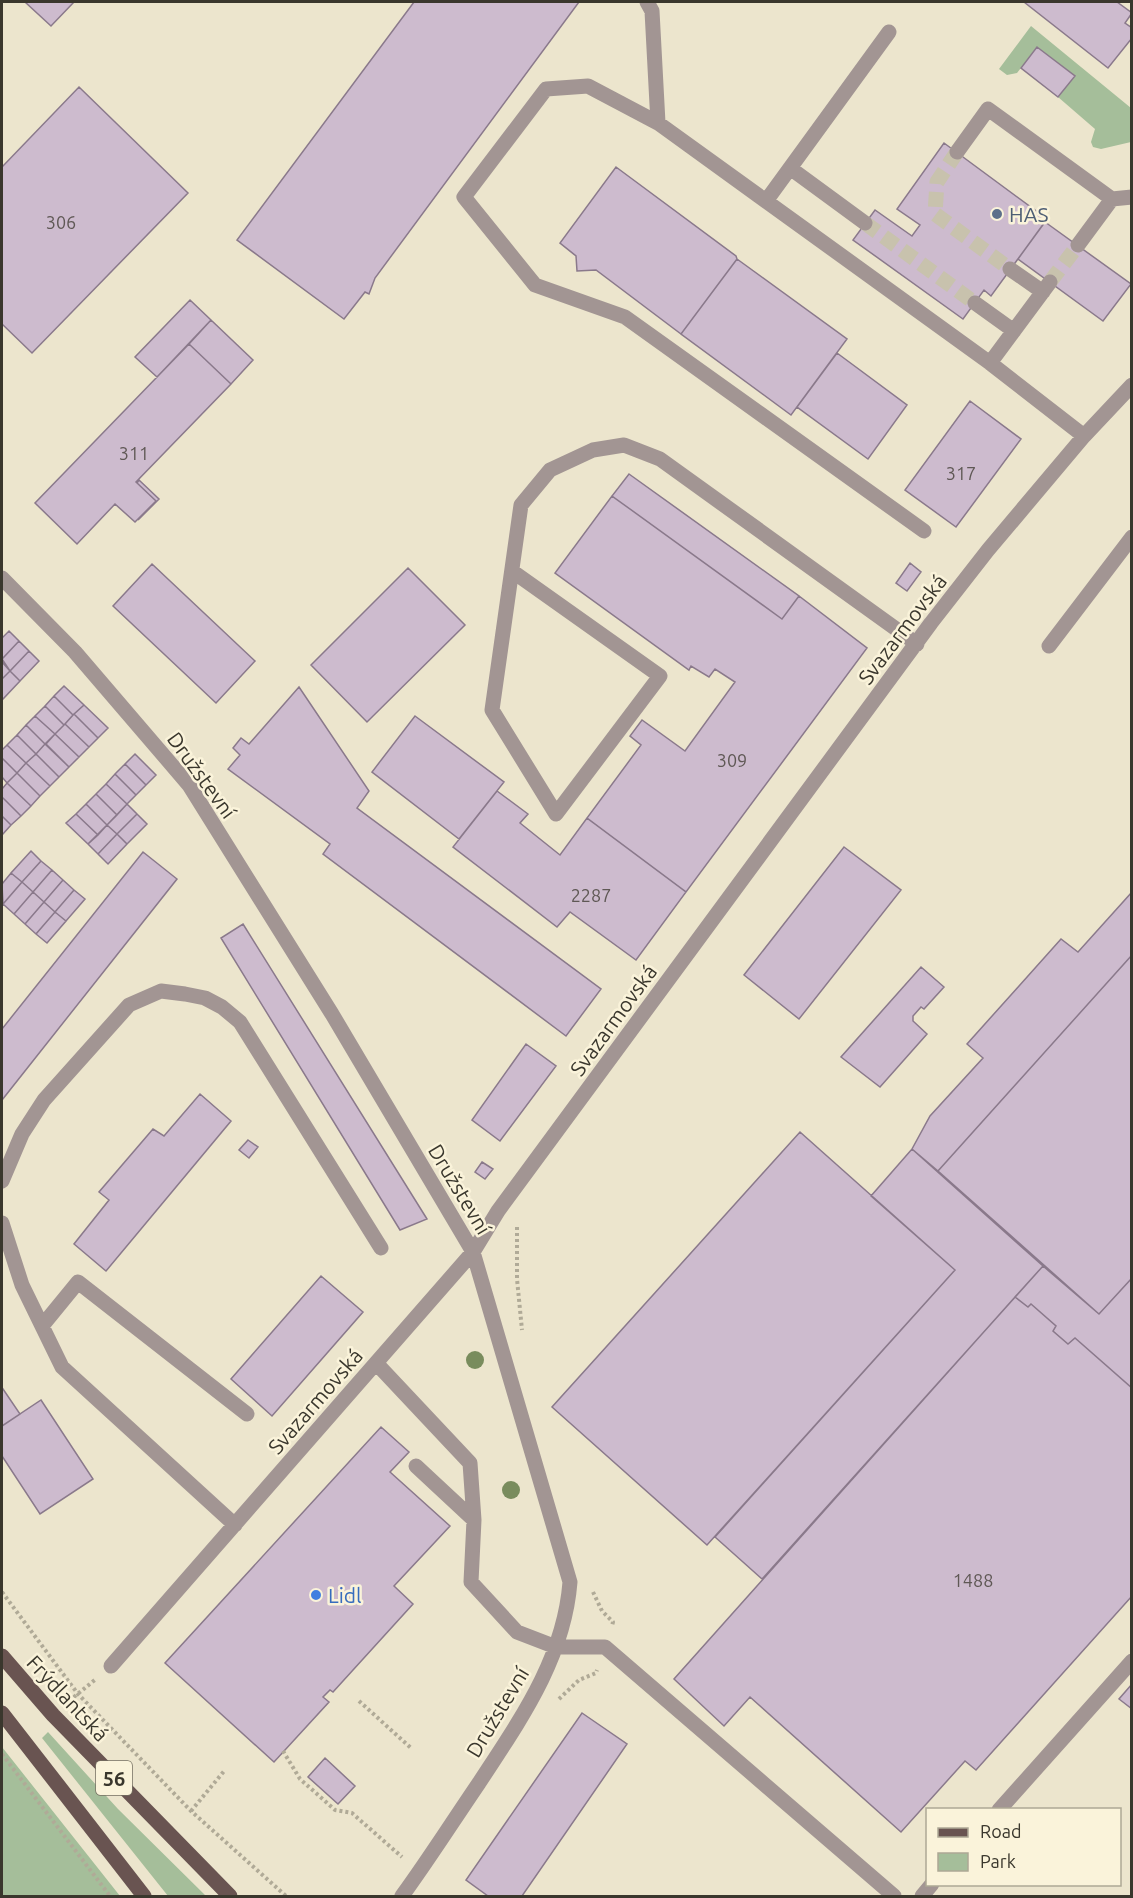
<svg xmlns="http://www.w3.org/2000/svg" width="1133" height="1898" font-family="Ubuntu,sans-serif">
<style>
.green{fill:#a5be9a}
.building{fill:#cdbbce;stroke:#8a798b;stroke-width:1.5}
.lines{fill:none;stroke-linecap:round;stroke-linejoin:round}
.minor-tunnel{stroke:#c8c2ad;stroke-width:15;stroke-dasharray:15 8;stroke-linecap:butt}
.path{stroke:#b0aa97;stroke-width:4;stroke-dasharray:3 3;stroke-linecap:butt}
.minor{stroke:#a29593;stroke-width:15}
.major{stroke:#695451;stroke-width:15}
.tree{fill:#798c5d}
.service-dot{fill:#5c6f8a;stroke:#faf3da;stroke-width:2}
.shop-dot{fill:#3f7fe0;stroke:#faf3da;stroke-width:2}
.labels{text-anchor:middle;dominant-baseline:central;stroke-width:5;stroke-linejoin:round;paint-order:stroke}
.number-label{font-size:18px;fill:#5f5855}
.shield{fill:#faf3da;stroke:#746f61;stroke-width:1.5}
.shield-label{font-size:20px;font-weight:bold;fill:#3a372d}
.service-label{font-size:21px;fill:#4e5e75;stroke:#faf3da;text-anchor:start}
.street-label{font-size:21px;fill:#3a372d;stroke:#faf3da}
.shop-label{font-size:21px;fill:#366cbe;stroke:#faf3da;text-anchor:start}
</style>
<rect width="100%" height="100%" fill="#ece5cd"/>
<path class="green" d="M1031,26L1131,108V142L1101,149L1093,147L1091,142L1095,129L1058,97L1074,75L1037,47L1017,73L1007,75L999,69Z
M48,1732L118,1809L206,1896H168L42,1738Z
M2,1747L120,1896H2Z"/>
<path class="building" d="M25,2H74L51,26Z
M414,2H579L375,278L369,294L365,292L344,319L237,240Z
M1024,2H1117L1132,13L1125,23L1132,28V38L1108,68Z
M1037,47L1075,76L1058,97L1021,68Z
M79,87L188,193L32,353L2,324V167Z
M944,143L1047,219L991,296L984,290L963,319L853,240L875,210L912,236L920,225L897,209Z
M616,167L736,256L737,259L681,334L596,270L577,271L576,256L560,243Z
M1045,222L1131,284L1103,321L1018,259Z
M737,259L847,339L791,415L681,334Z
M190,300L211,320L157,377L135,357Z
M211,320L253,360L231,384L189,344Z
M189,344L231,384L136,482L156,501L135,522L115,504L77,544L35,503Z
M837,353L907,405L868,459L797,407Z
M970,401L1021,439L956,527L905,490Z
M629,474L799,596L782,619L612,496Z
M139,480L159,499L138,520L156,501L137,483Z
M612,496L782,619L799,596L867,648L686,892L587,818L641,745L630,736L642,720L685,751L735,682L715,669L709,677L691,666L689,670L555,573Z
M910,563L921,572L907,591L896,583Z
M152,564L255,661L216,703L113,606Z
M408,568L465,625L367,722L311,665Z
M9,631L19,641L2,659V638Z
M19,641L29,651L10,671L2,659Z
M29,651L39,661L20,681L10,671Z
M2,662L10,671L2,679Z
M10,671L20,681L2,700V679Z
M64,686L84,705L73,715L54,696Z
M299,687L369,791L357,808L601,989L566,1036L323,854L330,844L228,769L240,755L233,748L241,738L249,744Z
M54,696L73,715L64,725L45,706Z
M84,705L108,728L98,738L74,714Z
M45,706L64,725L55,734L35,716Z
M74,714L98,738L89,747L65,724Z
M35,716L55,734L45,744L26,725Z
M415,716L504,782L459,839L372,772Z
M65,724L89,747L79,757L55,734Z
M26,725L45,744L36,754L17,735Z
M55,734L79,757L69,767L46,744Z
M17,735L36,754L26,763L7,745Z
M45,744L69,767L59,777L36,754Z
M7,745L26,763L17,773L2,758V750Z
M36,754L59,777L50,786L26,763Z
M135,754L156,775L146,785L125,764Z
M2,758L17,773L7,783L2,777Z
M26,763L50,786L40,796L17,773Z
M125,764L146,785L136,795L115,774Z
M17,773L40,796L31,806L7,783Z
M115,774L136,795L127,804L106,784Z
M7,783L31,806L21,816L2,797V789Z
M106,784L127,804L117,815L96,794Z
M497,791L528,814L520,823L560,855L587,818L686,892L636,960L570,912L557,927L453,847Z
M96,794L117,815L107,825L86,804Z
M2,797L21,816L11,825L2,816Z
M86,804L107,825L98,835L76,814Z
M127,804L137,814L117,834L107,825Z
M76,814L98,835L88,844L66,823Z
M137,814L147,824L127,844L117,834Z
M2,816L11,825L2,835Z
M107,825L117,834L98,854L88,844Z
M117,834L127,844L108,864L98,854Z
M844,847L901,890L799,1019L744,975Z
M31,851L41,861L22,882L11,873Z
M143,852L177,879L2,1100V1029Z
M41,861L52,870L33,892L22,882Z
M52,870L63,880L44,902L33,892Z
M11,873L22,882L3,904L2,884Z
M63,880L74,890L55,912L44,902Z
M22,882L33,892L14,914L3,904Z
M74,890L85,899L66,921L55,912Z
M33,892L44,902L25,924L14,914Z
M1132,892V955L938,1171L912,1149L930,1116L983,1058L967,1044L1061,939L1078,952Z
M44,902L55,912L36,934L25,924Z
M55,912L66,921L47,943L36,934Z
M243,924L427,1219L400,1230L221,938Z
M1132,955V1278L1099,1314L938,1171Z
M921,967L944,987L924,1009L921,1007L913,1016V1021L927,1034L880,1087L841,1057Z
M526,1044L556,1066L500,1141L472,1120Z
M200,1094L231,1121L106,1271L74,1244L109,1200L99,1192L153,1129L164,1136Z
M800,1132L955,1270L707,1545L552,1407Z
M248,1140L258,1147L249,1158L239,1150Z
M912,1149L1043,1266L762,1579L715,1537L955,1270L871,1196Z
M482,1162L493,1169L485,1179L475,1172Z
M1043,1266L1099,1314L1132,1278V1388L1075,1338L1068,1344L1053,1331L1056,1326L1031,1304L1028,1307L1015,1297Z
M321,1276L363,1312L272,1416L231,1379Z
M1015,1297L1028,1307L1031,1304L1056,1326L1053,1331L1068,1344L1075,1338L1132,1388V1596L976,1770L965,1761L901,1832L750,1697L724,1726L674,1679Z
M3,1389L20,1414L2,1426V1391Z
M41,1400L93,1479L40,1514L2,1456V1426Z
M381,1427L409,1452L390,1472L450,1526L394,1586L413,1604L333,1692L330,1690L323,1697L329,1702L274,1762L165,1663Z
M1132,1684V1709L1119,1699Z
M582,1713L627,1744L522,1896H488L466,1880Z
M325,1758L355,1786L338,1804L308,1777Z"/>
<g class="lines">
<path class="minor-tunnel" d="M957,152L937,182L935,214L1010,269
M865,223L975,303
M1050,282L1078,245"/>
<path class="path" d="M517,1227V1279L522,1330
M2,1592L78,1694L191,1811L286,1896
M593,1592L602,1611L613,1622L612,1626
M559,1699L579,1680L596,1673L597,1670
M69,1701L96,1679
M359,1701L411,1748
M283,1751L300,1779L335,1810L352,1813L402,1857
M2,1754L110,1896
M191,1811L225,1770"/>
<path class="minor" d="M647,2L652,11L658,123
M957,152L988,109L1112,199
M790,168L865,223
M766,201L889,32
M1078,245L1112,199L1132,197
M1010,269L1043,292
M975,303L1014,331
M990,363L1050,282
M924,531L625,317L535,285L464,197L546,89L588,86L658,123L990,363L1084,436
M512,571L660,676L556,814L492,710L521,505L550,470L593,450L624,445L660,459L917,644
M2,578L75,652L189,785L332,1014L473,1252L570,1582C564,1659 520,1720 479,1783C453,1821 429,1859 402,1896
M1049,646L1132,537
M2,1181L22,1134L44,1100L129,1005L161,991L185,994L205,998L222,1007L240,1022L381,1248
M2,1223L22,1285L62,1367L235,1525
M42,1326L78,1282L247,1414
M376,1363L470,1463L474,1520L471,1582L517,1632L556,1647H605L894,1896
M416,1466L474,1520
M111,1666L473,1252L498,1211L931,623L988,550L1084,436L1132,385
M999,1810L1132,1661
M922,1896L932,1884"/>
<path class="major" d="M2,1656L53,1715L230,1896
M2,1713L144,1896"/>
</g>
<g class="tree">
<circle cx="475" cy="1360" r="9"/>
<circle cx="511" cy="1490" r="9"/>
</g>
<circle class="service-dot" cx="997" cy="214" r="6"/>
<circle class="shop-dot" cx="316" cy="1595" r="6"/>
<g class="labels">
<g class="number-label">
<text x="61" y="222">306</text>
<text x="134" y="453">311</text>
<text x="961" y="473">317</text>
<text x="732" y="760">309</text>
<text x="591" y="895">2287</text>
<text x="973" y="1580">1488</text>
</g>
<rect class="shield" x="96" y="1761" width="36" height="34" rx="4.5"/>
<g class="shield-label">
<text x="114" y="1778">56</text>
</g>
<g class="service-label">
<text x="1009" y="214">HAS</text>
</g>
<g class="street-label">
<text transform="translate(902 629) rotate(-53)">Svazarmovská</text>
<text transform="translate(202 775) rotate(54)">Družstevní</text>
<text transform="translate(613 1020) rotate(-54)">Svazarmovská</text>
<text transform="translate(460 1189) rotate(59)">Družstevní</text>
<text transform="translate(315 1401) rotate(-49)">Svazarmovská</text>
<text transform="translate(68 1698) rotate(47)">Frýdlantská</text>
<text transform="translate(497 1712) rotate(-59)">Družstevní</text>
</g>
<g class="shop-label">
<text x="328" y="1595">Lidl</text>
</g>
</g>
<rect width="1133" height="1898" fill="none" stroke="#3a372d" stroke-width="6"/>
<rect x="926" y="1808" width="195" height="78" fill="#faf3da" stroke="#ada895" stroke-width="1.5"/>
<rect x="938" y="1828" width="30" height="9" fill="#695451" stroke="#ada895" stroke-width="1.5"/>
<text x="980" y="1838" font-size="18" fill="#3a372d">Road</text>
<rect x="938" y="1853" width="30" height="18" fill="#a5be9a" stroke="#ada895" stroke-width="1.5"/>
<text x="980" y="1868" font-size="18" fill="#3a372d">Park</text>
</svg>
